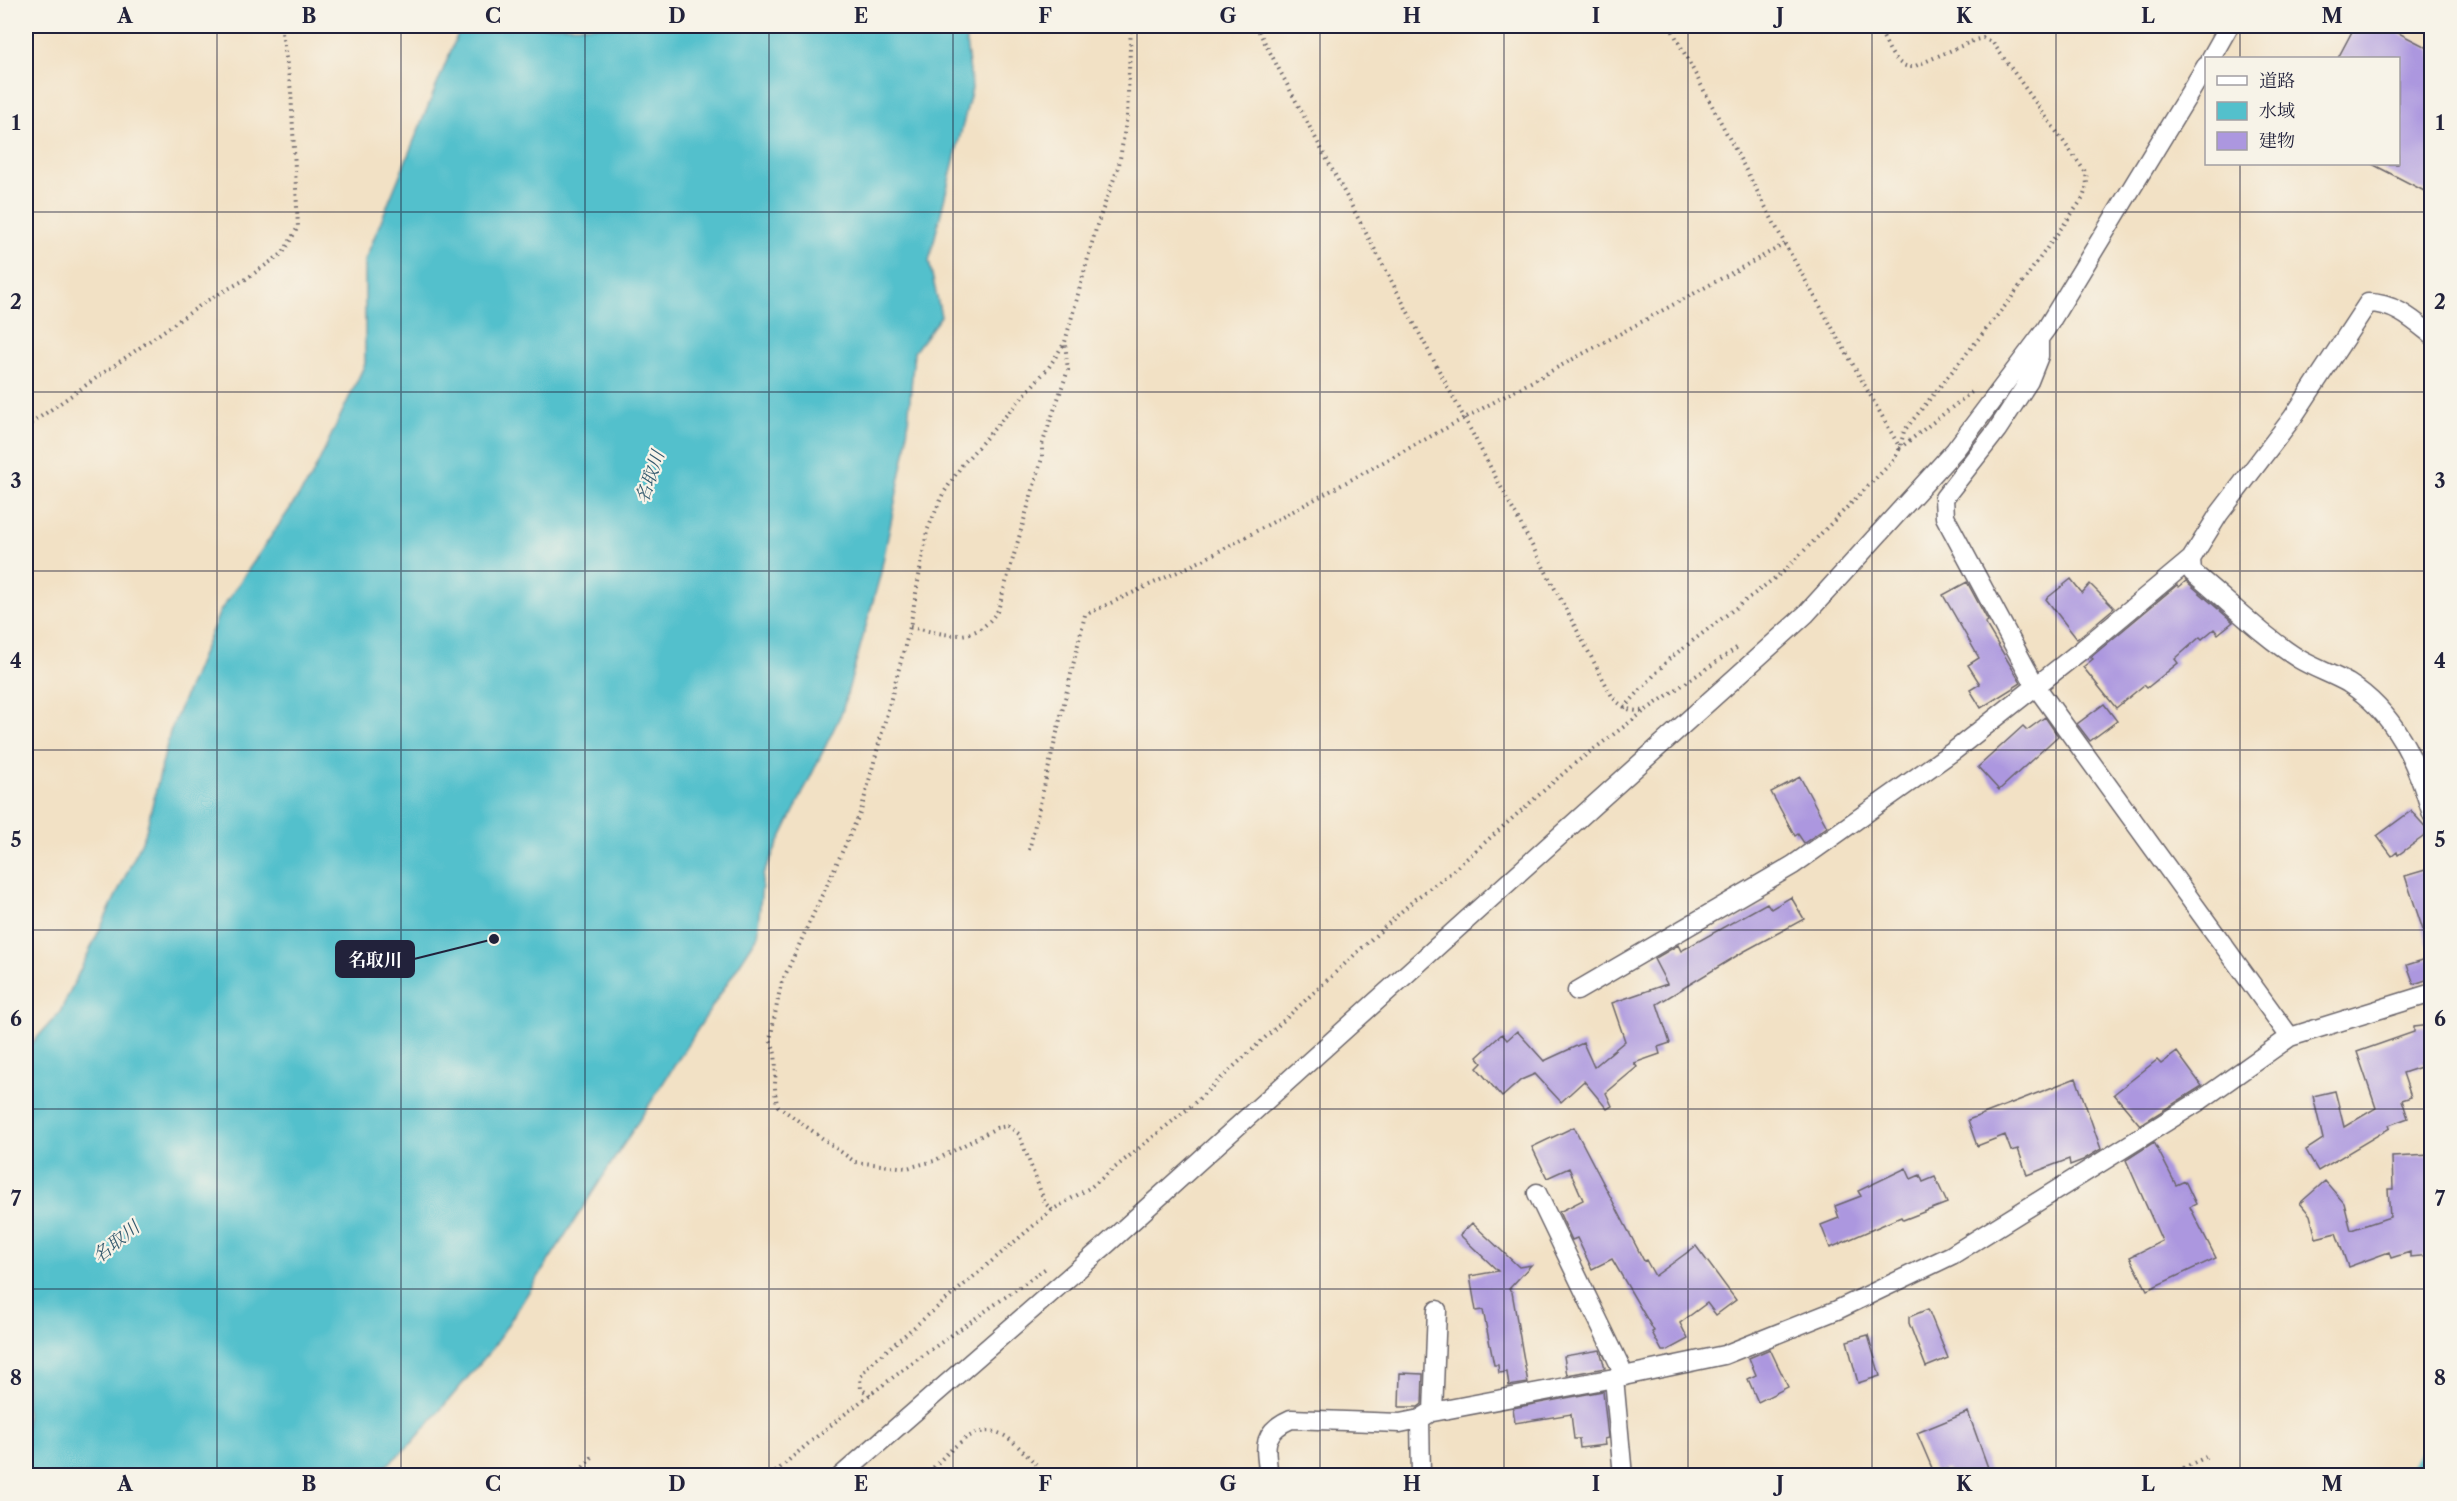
<svg xmlns="http://www.w3.org/2000/svg" width="2457" height="1501" font-family="'Libre Caslon Text','Noto Serif JP',serif">
<style>
.water{fill:#53c0cc;stroke:#3a7184;stroke-width:1.5}
.lines{fill:none;stroke-linecap:round;stroke-linejoin:round}
.stream{stroke:#53c0cc;stroke-width:7}
.building{fill:#ac97df}
.street-casing{stroke:#6b656b;stroke-width:21}
.path{stroke:#6b656b;stroke-width:4;stroke-dasharray:1.5 4.5;stroke-linecap:butt}
.street{stroke:#fff;stroke-width:18}
.grid{fill:none;stroke:#22223b;stroke-width:1.5;stroke-opacity:0.55}
.labels{text-anchor:middle;dominant-baseline:central;stroke-width:4.5;stroke-linejoin:round;paint-order:stroke}
.water-label{font-size:18px;font-style:italic;fill:#33596e;stroke:#f7f3e8}
.leader{fill:none;stroke:#22223b;stroke-width:2}
.callout-dot{fill:#22223b;stroke:#f7f3e8;stroke-width:2}
.callout{fill:#22223b;stroke:#22223b;stroke-width:2}
.callout-label{font-size:18px;text-anchor:middle;font-weight:bold;fill:#fff}
.neatline{fill:none;stroke:#22223b;stroke-width:2}
.grid-label{font-size:20px;text-anchor:middle;font-weight:bold;fill:#22223b}
</style>
<rect width="100%" height="100%" fill="#f7f3e8"/>
<filter id="ink" filterUnits="userSpaceOnUse"><feTurbulence type="fractalNoise" baseFrequency=".0167" numOctaves="2"/><feDisplacementMap in="SourceGraphic" scale="12" xChannelSelector="R" yChannelSelector="G"/><feConvolveMatrix kernelMatrix="1 2 1 2 8 2 1 2 1" color-interpolation-filters="sRGB"/></filter>
<filter id="wash" filterUnits="userSpaceOnUse"><feTurbulence type="fractalNoise" baseFrequency=".008" numOctaves="4" result="noise"/><feDisplacementMap in="SourceGraphic" scale="24" xChannelSelector="R" yChannelSelector="G"/><feGaussianBlur stdDeviation="1.35" result="paint"/><feColorMatrix in="noise" values="0 0 0 0 0 0 0 0 0 0 0 0 0 0 0 0 0 1.4 0 .05"/><feComposite in="paint" operator="in"/></filter>
<g filter="url(#wash)">
<rect width="100%" height="100%" fill="#f2e1c5"/>
<path class="water" d="M461,26H964L972,88L929,261L941,316L914,352L906,448L880,576L842,712L763,875L757,937L492,1349L413,1442L376,1475H26V1050L60,1012L145,835L170,732L220,611L311,478L365,364V260Z"/>
<g class="lines">
<path class="stream" d="M2408,1476L2432,1440"/>
</g>
<g id="blocks">
<path class="building" d="M2355,26H2385L2432,50V195L2372,164H2398V58H2338Z
M2071,579L2082,593L2090,584L2114,608L2077,639L2046,599Z
M2186,581L2233,622L2218,634L2214,629L2202,639L2200,637L2175,659L2178,663L2147,688L2144,685L2116,708L2083,667L2093,659L2091,657L2177,585L2179,587Z
M1967,582L1988,621L1985,623L2021,683L1981,708L1970,690L1980,684L1968,665L1979,658L1943,595Z
M2104,704L2117,721L2090,741L2077,724Z
M2045,717L2058,736L1999,790L1978,767L2023,726L2027,730Z
M1800,777L1827,827L1804,843L1798,834L1795,836L1771,792Z
M2411,811L2430,832L2398,855L2397,852L2392,856L2377,836Z
M2432,868V945H2428L2405,876Z
M1791,897L1804,919L1743,952L1657,1004L1670,1043L1658,1047L1660,1054L1634,1063L1637,1067L1606,1093L1612,1106L1607,1109L1584,1081L1561,1102L1535,1074L1521,1080L1502,1097L1477,1068L1482,1063L1477,1057L1502,1034L1507,1040L1517,1031L1544,1061L1583,1043L1594,1067L1625,1041L1612,1003L1667,984L1654,959L1678,945L1681,951L1767,903L1771,909Z
M2432,957V978L2414,984L2407,965Z
M2432,1025V1062L2420,1063L2421,1067L2403,1073L2411,1097L2402,1100L2408,1118L2389,1125L2390,1128L2318,1171L2306,1150L2323,1139L2313,1096L2335,1091L2344,1127L2376,1108L2357,1052L2414,1032V1027Z
M2177,1052L2202,1086L2140,1125L2114,1094L2157,1060L2161,1064Z
M2076,1078L2101,1149L2083,1160L2070,1165L2069,1159L2027,1175L2018,1149L2011,1151L2005,1135L1977,1146L1968,1120Z
M1574,1127L1644,1261L1646,1260L1655,1276L1696,1246L1736,1300L1716,1315L1707,1303L1680,1323L1688,1339L1666,1351H1662L1652,1332L1654,1331L1612,1259L1592,1269L1577,1238L1572,1240L1559,1212L1583,1200L1569,1168L1547,1178L1532,1147Z
M2154,1142L2176,1185L2185,1181L2196,1204L2190,1207L2216,1258L2147,1290L2130,1257L2162,1241L2126,1160Z
M2431,1155L2432,1255L2410,1257V1252L2391,1258L2389,1252L2348,1267L2336,1233L2316,1238L2310,1215L2300,1203L2325,1181L2344,1203L2351,1230L2390,1217L2388,1189H2393L2392,1157Z
M1906,1168L1911,1179L1920,1175L1923,1182L1935,1177L1947,1203L1903,1220L1901,1217L1830,1248L1821,1225L1839,1218L1835,1206L1861,1196L1858,1191Z
M1472,1223L1519,1267L1531,1265L1509,1289L1512,1292L1528,1383L1509,1386L1507,1372L1499,1373L1498,1365H1494L1483,1310L1476,1311L1470,1276L1498,1271L1460,1235Z
M1928,1309L1948,1358L1926,1367L1909,1323V1317Z
M1868,1335L1880,1376L1858,1383L1847,1341Z
M1770,1349L1788,1387L1758,1402L1748,1379L1756,1375L1749,1358Z
M1600,1350L1605,1368L1567,1375L1564,1356Z
M1400,1373L1423,1374L1422,1404L1418,1407H1399Z
M1603,1391L1608,1438L1604,1439L1605,1445L1580,1448L1579,1439H1574L1571,1414L1515,1423L1513,1408Z
M1968,1412L1991,1476H1950L1947,1469L1935,1475L1917,1433Z"/>
</g>
</g>
<g filter="url(#ink)">
<use href="#blocks" fill-opacity="0" stroke="#6b656b" stroke-width="1.5"/>
<g class="lines">
<defs>
<path id="street" d="M2211,58L2229,26
M2432,335C2412,319 2394,303 2368,303L2293,417L2219,514L2191,559L2192,572C2227,600 2261,635 2299,659C2314,668 2332,674 2348,683C2396,713 2416,761 2432,814
M2039,340V356L2029,381L1997,430L1944,498L1945,517L2035,685L2290,1037
M1577,991L1793,865L1955,750L2083,649L2191,559
M1537,1193L1625,1376
M1437,1310L1433,1412L1614,1378L1623,1476
M1614,1378L1724,1355L1837,1310L1952,1255L2201,1100L2290,1037L2432,993
M841,1476L1107,1244L1806,614L1955,450L2046,329L2206,66
M1269,1476C1265,1447 1261,1432 1291,1419L1400,1423L1420,1419
M1421,1476L1420,1419L1428,1414
M2428,1476L2432,1470"/>
</defs>
<use href="#street" class="street-casing"/>
<path class="path" d="M1256,26L1613,698C1624,708 1631,713 1646,710L1738,647
M1670,26L1785,244L1900,448L1973,391
M26,427L208,300L246,279L283,253L298,227L291,91L281,26
M910,627C946,634 974,647 998,610L1042,458V445L1068,370L1065,343
M1624,708L1669,659L1784,571L1894,460L1900,448L1904,431L2009,301L2083,198L2087,185L2086,173L1993,43L1983,38L1975,40L1913,67C1893,68 1886,41 1878,26
M1029,850L1085,615L1203,560L1785,244
M1052,1210L1045,1203L1019,1134L1008,1126L996,1128L934,1161L907,1168L855,1162L778,1106C770,1084 782,1061 770,1040L781,984L861,811L910,627L927,531L943,494L962,465L1049,367L1065,342L1097,225L1119,165L1127,116L1131,26
M870,1395L861,1389L860,1378L867,1367L1052,1210L1091,1187L1190,1107L1415,899L1448,875L1574,764L1646,710
M575,1476L594,1455
M771,1476C856,1399 953,1335 1046,1268
M925,1476C946,1456 975,1415 1008,1438C1018,1445 1027,1456 1036,1464
M2167,1476L2210,1455"/>
<use href="#street" class="street"/>
</g>
</g>
<path class="grid" d="M217,26V1476M401,26V1476M585,26V1476M769,26V1476M953,26V1476M1137,26V1476M1320,26V1476M1504,26V1476M1688,26V1476M1872,26V1476M2056,26V1476M2240,26V58M2240,164V1476M26,212H2432M26,392H2432M26,571H2432M26,750H2432M26,930H2432M26,1109H2432M26,1289H2432"/>
<g class="labels">
<g class="water-label">
<text transform="translate(650 477) rotate(-71)">名取川</text>
<text transform="translate(116 1242) rotate(-39)">名取川</text>
</g>
</g>
<path class="leader" d="M494 939L414 959"/>
<circle class="callout-dot" cx="494" cy="939" r="6"/>
<rect class="callout" x="336" y="941" width="78" height="36" rx="6"/>
<g class="callout-label">
<text x="375" y="966">名取川</text>
</g>
<rect width="2457" height="1501" fill="none" stroke="#f7f3e8" stroke-width="66"/>
<rect x="2205" y="57" width="195" height="108" fill="#f7f3e8" stroke="#a29fa3" stroke-width="1.5"/>
<rect x="2217" y="76" width="30" height="9" fill="#ffffff" stroke="#a29fa3" stroke-width="1.5"/>
<text x="2259" y="87" font-size="18" fill="#22223b">道路</text>
<rect x="2217" y="102" width="30" height="18" fill="#53c0cc" stroke="#a29fa3" stroke-width="1.5"/>
<text x="2259" y="117" font-size="18" fill="#22223b">水域</text>
<rect x="2217" y="132" width="30" height="18" fill="#ac97df" stroke="#a29fa3" stroke-width="1.5"/>
<text x="2259" y="147" font-size="18" fill="#22223b">建物</text>
<rect x="33" y="33" width="2391" height="1435" class="neatline"/>
<g class="grid-label">
<text x="125" y="23">A</text>
<text x="309" y="23">B</text>
<text x="493" y="23">C</text>
<text x="677" y="23">D</text>
<text x="861" y="23">E</text>
<text x="1045" y="23">F</text>
<text x="1228" y="23">G</text>
<text x="1412" y="23">H</text>
<text x="1596" y="23">I</text>
<text x="1780" y="23">J</text>
<text x="1964" y="23">K</text>
<text x="2148" y="23">L</text>
<text x="2332" y="23">M</text>
<text x="16" y="130">1</text>
<text x="2440" y="130">1</text>
<text x="16" y="309">2</text>
<text x="2440" y="309">2</text>
<text x="16" y="488">3</text>
<text x="2440" y="488">3</text>
<text x="16" y="668">4</text>
<text x="2440" y="668">4</text>
<text x="16" y="847">5</text>
<text x="2440" y="847">5</text>
<text x="16" y="1026">6</text>
<text x="2440" y="1026">6</text>
<text x="16" y="1206">7</text>
<text x="2440" y="1206">7</text>
<text x="16" y="1385">8</text>
<text x="2440" y="1385">8</text>
<text x="125" y="1491">A</text>
<text x="309" y="1491">B</text>
<text x="493" y="1491">C</text>
<text x="677" y="1491">D</text>
<text x="861" y="1491">E</text>
<text x="1045" y="1491">F</text>
<text x="1228" y="1491">G</text>
<text x="1412" y="1491">H</text>
<text x="1596" y="1491">I</text>
<text x="1780" y="1491">J</text>
<text x="1964" y="1491">K</text>
<text x="2148" y="1491">L</text>
<text x="2332" y="1491">M</text>
</g>
</svg>
